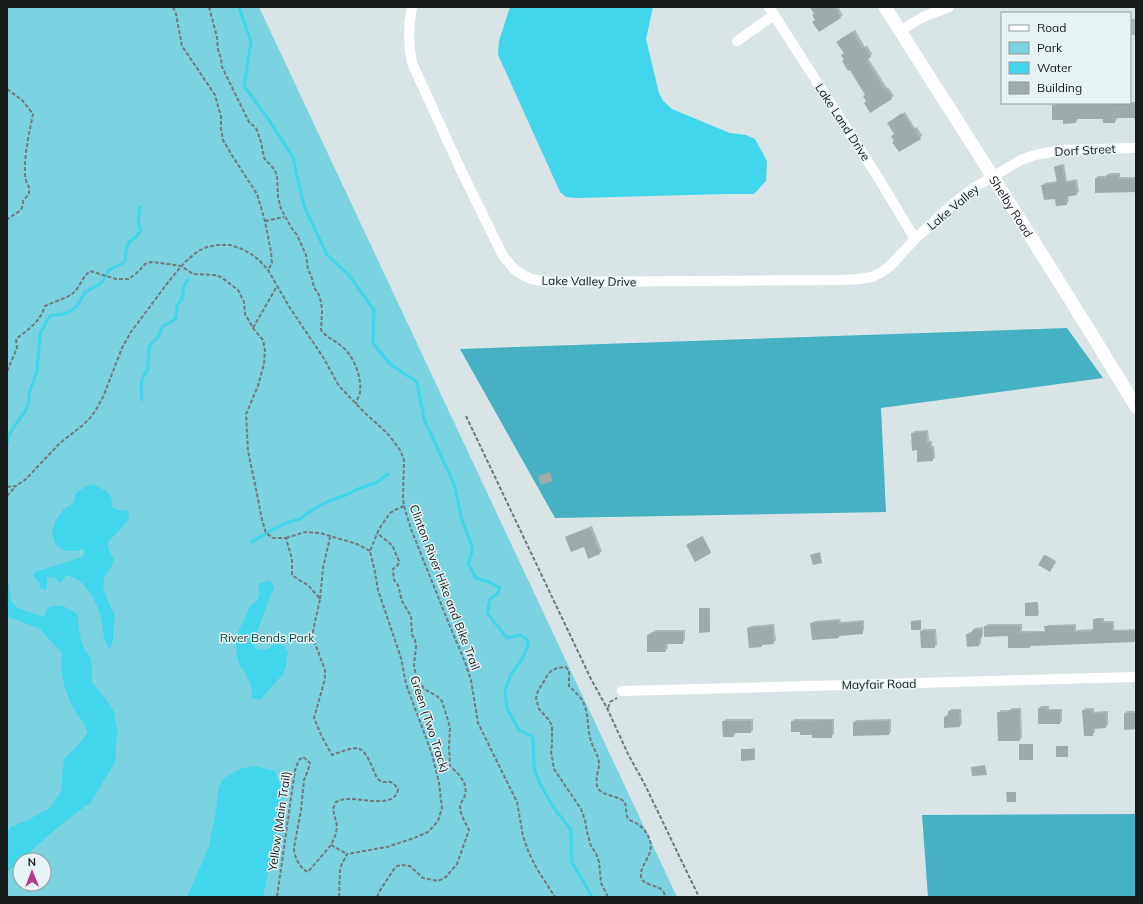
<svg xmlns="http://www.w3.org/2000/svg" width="1143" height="904" font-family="Mulish,sans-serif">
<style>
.green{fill:#7bd2e1;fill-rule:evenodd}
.forest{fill:#45b1c2}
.water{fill:#41d6ec}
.shadow{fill:#0003}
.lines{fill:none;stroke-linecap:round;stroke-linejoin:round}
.stream{stroke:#41d6ec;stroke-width:3}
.building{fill:#9faaac}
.path{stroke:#71797b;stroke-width:2;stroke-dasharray:4 2;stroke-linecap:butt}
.minor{stroke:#fff;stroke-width:10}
.tertiary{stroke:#fff;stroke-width:13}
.labels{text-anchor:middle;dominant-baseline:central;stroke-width:3;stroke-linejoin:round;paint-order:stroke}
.street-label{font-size:12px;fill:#161a1b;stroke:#e6f2f4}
.park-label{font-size:12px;fill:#00434c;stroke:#e6f2f4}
</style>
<rect width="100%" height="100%" fill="#d9e4e7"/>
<path class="green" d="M7,7H259L677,897H7ZM20,860H44V884H20Z"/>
<path class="forest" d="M1067,328L1103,378L881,408L886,512L555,518L460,349Z
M1136,814V897H928L922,815Z"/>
<path class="water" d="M510,7H653L646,39L659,93L663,101L672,109L730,133L746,135L755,139L767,161L766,181L754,194H726L577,198L566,197L560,192L498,55L499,41Z
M94,485C106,491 113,492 112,507L120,511L128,510L129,518C126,522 123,527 119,531C107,542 104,544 114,559L111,567L104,578L103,587L107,599L115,616L113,626V641L110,649C101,638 105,634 102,622C98,604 86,578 66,575L63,581L60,583L54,577H50L47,578V589L44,590L40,588V583L33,575L35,572L82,557L84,553V549H80L78,551H66L62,549L56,545L52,532L56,520L64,509L73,503L76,493L86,486Z
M7,576L11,601L18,608L44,617L48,608C62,603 66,607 77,614L81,640L84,648L91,659L92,669V682L108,702L114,712L117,729L115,762L91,802L58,827L7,872V834L10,827L28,820L50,808L61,791L64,759L78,745L88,732L81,719L73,708L65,688L61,669L62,653L40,629L7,616Z
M270,581L274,587L255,637V648C264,651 269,650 276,643L284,646L288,652L286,665L283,674L260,700L252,698L251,687L246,674L240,666L237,656L236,643L239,630L250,606L258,600L260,593L258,584Z
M255,766L275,771L282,790L280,829L270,863L263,897H187L199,870L208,849L215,817L219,787L224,778L240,769Z"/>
<path class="shadow" d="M811,7H838L843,15L819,31L816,20L815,13Z
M1130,19H1136V35H1130Z
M855,30L865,47L867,45L872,54L868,58L887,88L888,87L894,96L870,111L867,101L866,94L845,59V53L840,39Z
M1130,102H1136V119H1134L1133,117H1117V119L1115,122L1104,118H1078V120L1075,122L1064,119L1053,106L1056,103H1130Z
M905,112L915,128L917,127L922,135L920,138L895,141V134L888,123Z
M1064,164L1067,181L1077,179L1079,192L1076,194L1068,195L1069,201L1066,204L1055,197L1042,186L1045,183L1057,181L1055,167L1058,165Z
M1109,173H1120V177H1136V191L1096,178L1098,176H1107Z
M928,430L929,441H932V446H934L935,458L932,460L918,449L912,434L914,431Z
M592,526L602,551L600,553L566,537L569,535Z
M703,536L711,552H710L688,544Z
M1046,555L1056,561L1051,570L1045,556Z
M1038,602L1039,614L1038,615L1026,604Z
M701,608H710V630L709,631L700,609Z
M1096,618H1104V621H1114V630L1136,629V641L1032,645L1029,647L1008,635L985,627L988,624H1022V631H1046L1045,627L1048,625L1076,624V630L1094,629V620Z
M840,619L841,622L864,620V630L862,633L841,634L839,637L811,624L814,621Z
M774,624L776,640L773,643L763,644L761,646L748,628L751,626Z
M983,627V635L981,637V643L979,645L967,634L970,632H973V630L975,628Z
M924,629H936L937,645L934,647L921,631Z
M656,630H685V640L682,643H667L668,648L665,651L648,635L650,633L653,632Z
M1041,706H1049V709H1062V721L1060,723L1039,709Z
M1012,708H1021L1022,737L1019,740L998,713L1001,710H1010Z
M1086,708H1094V712L1108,711V725L1106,727L1095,728V732L1092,735L1083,710Z
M951,709H961L962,724L960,726L945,717L947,715L949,714V711Z
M1127,711H1136V728L1125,713Z
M726,719H753V730L751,732H736L734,736L723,722Z
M794,719H834V734L831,737L813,734L801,731L792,722Z
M891,719V732L889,734L854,723L856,720Z
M1021,744H1033V759L1020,745Z
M755,748V759H754L742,750Z"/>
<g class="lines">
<path class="stream" d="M239,7L251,42L244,86L267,117L293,157L304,206L327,255L348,274L374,310L373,343L390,364L417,382L424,419L454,484L462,520L473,549L468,564L476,578L489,582L500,588L498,593L490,599L487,613L507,638L521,635L528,640L527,648L521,661L511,674L505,691L507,708L519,730L533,737L534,768L540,784L554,808L571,830L572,862L592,897
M142,400L141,384L143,377L148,369L149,348L151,344L158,337L163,326L171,322L176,318L177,306L182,299L184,286L188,279
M7,445L8,437L13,428L26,410L29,401V394L37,371L40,333C44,328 46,321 50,316L64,314L72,310L77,306L85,292L100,284L104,279L109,270L123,263L125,261L126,250L129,242L136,237L141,230L138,222L140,207
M268,532L286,523L300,519L312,510L327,502L346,495L360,488L376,483L388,474
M252,542L265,534"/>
</g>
<path class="building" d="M810,7H834L841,18L819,32L812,22L815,20L812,15L814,14Z
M852,32L862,48L864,47L871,57L866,60L884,89L886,88L892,99L870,113L864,103L866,101L863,96L865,95L850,70L848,71L842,61L844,60L841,55L844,53L836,42Z
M1125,104L1136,105V118H1115V123H1103V119H1076V123L1063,124V120H1052V105Z
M902,113L913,129L914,128L921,139L899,152L892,142L894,141L891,136L894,134L887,123Z
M1062,166L1065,183L1075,181L1077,195L1066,197L1067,205L1056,206L1055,199L1044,200L1041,185L1057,183L1054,167Z
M1106,175H1118V179H1136V192L1095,193V178H1106Z
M926,432V443H930V448H932L933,461L917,462V450L912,451L911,433Z
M550,472L553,481L541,485L538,476Z
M590,528L600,554L588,559L584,547L571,552L565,537Z
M702,536L711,553L695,562L686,545Z
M820,552L822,563L813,565L810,555Z
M1044,555L1056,562L1050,572L1038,565Z
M1037,602L1038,616H1025V603Z
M699,608H709L710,632L699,633Z
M1093,619H1102V623H1112V631H1136V642L1030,646V648H1008V636L984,637V626H1020V633L1045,632L1044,626H1074L1075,632L1093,631Z
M921,620V630H911V621Z
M838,621L839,624L862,622L863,634L839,636V638L812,640L810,623Z
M772,626L774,644L761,645L762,647L749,648L747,628Z
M981,629L982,638H979V646L967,647L966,634H972V630Z
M920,631H934L935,648H921Z
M652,632H683V644H665L666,652H647V635L652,634Z
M1038,708H1047V711L1060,710V724H1038Z
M959,710L960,727L944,728V717L948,716V711Z
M1008,710H1019L1020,741H998L997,712H1008Z
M1082,710H1092V714L1106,713V728L1093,729V736H1084Z
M1124,713H1136V729L1124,730Z
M832,720V738H812V735H800V732H791V721Z
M722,721H751V733H734V737H723Z
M889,721V735L853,736V722Z
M1019,744H1033V760H1019Z
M1056,746H1068V757H1056Z
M741,749H754L755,760L741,761Z
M985,765L987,775L972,776L971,767Z
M1006,792H1016V802H1007Z"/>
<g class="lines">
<path class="path" d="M173,7L176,14L182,46L215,95L221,117V129L223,140L233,157L257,194L265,221L271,252L272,263L268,270
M209,7L217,37L218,50L221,58L222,67L249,122L256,128L261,142L264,158L274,169L277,175L278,197L281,209L291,227L297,235L306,255L308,270L311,275L314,287L319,295L321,302L322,311L321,330C327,338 333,339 340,345C353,354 362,376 360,392C359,396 357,400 356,404
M7,89L22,100L33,114C30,129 19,175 29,187V194L23,201C24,212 14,213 7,220
M265,221L284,217
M253,328L277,286
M7,371L17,348L16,339C29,329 40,322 45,306C53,302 67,298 72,294C80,288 82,277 90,271L116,279H129L139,271L145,264L151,262L161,263L181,266L193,274L214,275L221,277L238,290L244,302L245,314L253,328L263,340L265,350L264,364L258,386L246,414L248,451L256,489L262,520L266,533L273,538H286L292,559V575L299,580L308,585L320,599L313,631V638L325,670V679L314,718L322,737L332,755C357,746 362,742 373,769C375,773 376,778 379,780C387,786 389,776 398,789C396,809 361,798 348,799C344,799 340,800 336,802L333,809L337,826L336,834L331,845L308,872C300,869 294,856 294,848L301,810L304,780L308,770L310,763L307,760L303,757L299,760L295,770L277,897
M466,416L591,679L607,708L628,754L644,783L699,897
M7,487L16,486L26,479L60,443L83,425L91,417L97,408L103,397L122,348L131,332L169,281L185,262L198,251L207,247L218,245H230L242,249L251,254L259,260L268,270L290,308L323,357L339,386L364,412L388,434L400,450L404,460L403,497L404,506L411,529L449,624L465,662L471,680L478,723L517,802L523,836L529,853L537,869L555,897
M7,496L16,486
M286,538L305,532L320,533L357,544L370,551
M320,599L323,568L330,537
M608,708L610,702L617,698
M331,845L347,854
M339,897L340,868L347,854L387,847L414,838L428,832L438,821L442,808L439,783L432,754L406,684L401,658L378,590L375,572L370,551L379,529L390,513L395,510L404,506
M377,897L379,892L394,869L397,866L402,865L410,866L423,878L438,881L446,877L457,864L469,830C466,824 460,814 460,807C460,803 464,799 465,795C468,783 459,774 450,766L449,747L450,727L442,701L437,696L424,689L416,675L414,665L416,646L415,640L412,635L411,616L402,601L398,585L394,580L393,569L398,565L399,561L392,545L377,533
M608,897L601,883L599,862L596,853L591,846L587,832L585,820L581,809L554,769L551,751L552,745V726L549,720L539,709L536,698L538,691L547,676L551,671L557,668L566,667L569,671V686C574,691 580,696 583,702C589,713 587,729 591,741C593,748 599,756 599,764C599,771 594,781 598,788C602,796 615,795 622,800C628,804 625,811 627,816C628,821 633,821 636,823C641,826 645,830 647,834C659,853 639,863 641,877C642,885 658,885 663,891C664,892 665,896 665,897"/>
<path class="minor" d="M412,7C408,26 408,44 412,63L459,166L503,256L515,270L523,275L531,279L542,281L554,282L842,280L859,279L872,277L882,272L890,266L915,239L955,202L975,187L1021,160L1035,155L1061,150L1136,148
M769,7L879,179L915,239
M900,31L923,17L949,7
M737,41L774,15
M622,691L1136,677"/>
<path class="tertiary" id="s1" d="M885,7C969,140 1055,272 1136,407"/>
</g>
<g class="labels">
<g class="street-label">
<text transform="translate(843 122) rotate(57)">Lake Land Drive</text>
<text transform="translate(1085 150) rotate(-3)">Dorf Street</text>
<text transform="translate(953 207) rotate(-40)">Lake Valley</text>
<text stroke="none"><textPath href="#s1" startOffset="236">Shelby Road</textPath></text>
<text transform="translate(589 281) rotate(1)">Lake Valley Drive</text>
<text transform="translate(445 587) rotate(69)">Clinton River Hike and Bike Trail</text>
<text transform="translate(879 684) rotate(-1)">Mayfair Road</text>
<text transform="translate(430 724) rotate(72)">Green (Two Track)</text>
<text transform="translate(279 821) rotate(-82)">Yellow (Main Trail)</text>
</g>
<g class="park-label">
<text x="267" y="637">River Bends Park</text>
</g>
</g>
<rect width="1143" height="904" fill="none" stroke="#161a1b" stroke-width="16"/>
<rect x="1001" y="12" width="130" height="92" fill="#e6f2f4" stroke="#939c9d"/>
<rect x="1009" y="25" width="20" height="6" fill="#ffffff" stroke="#939c9d"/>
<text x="1037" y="32" font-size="12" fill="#161a1b">Road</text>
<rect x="1009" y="42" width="20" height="12" fill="#7bd2e1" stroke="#939c9d"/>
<text x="1037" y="52" font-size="12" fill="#161a1b">Park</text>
<rect x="1009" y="62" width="20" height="12" fill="#41d6ec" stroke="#939c9d"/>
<text x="1037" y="72" font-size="12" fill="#161a1b">Water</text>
<rect x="1009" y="82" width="20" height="12" fill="#9faaac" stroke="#939c9d"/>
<text x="1037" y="92" font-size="12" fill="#161a1b">Building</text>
<g transform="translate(32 872) rotate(359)"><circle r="19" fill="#e6f2f4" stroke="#939c9d"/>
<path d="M0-3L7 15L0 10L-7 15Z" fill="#b23788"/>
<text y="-6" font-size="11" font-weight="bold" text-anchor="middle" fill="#161a1b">N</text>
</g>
</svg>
